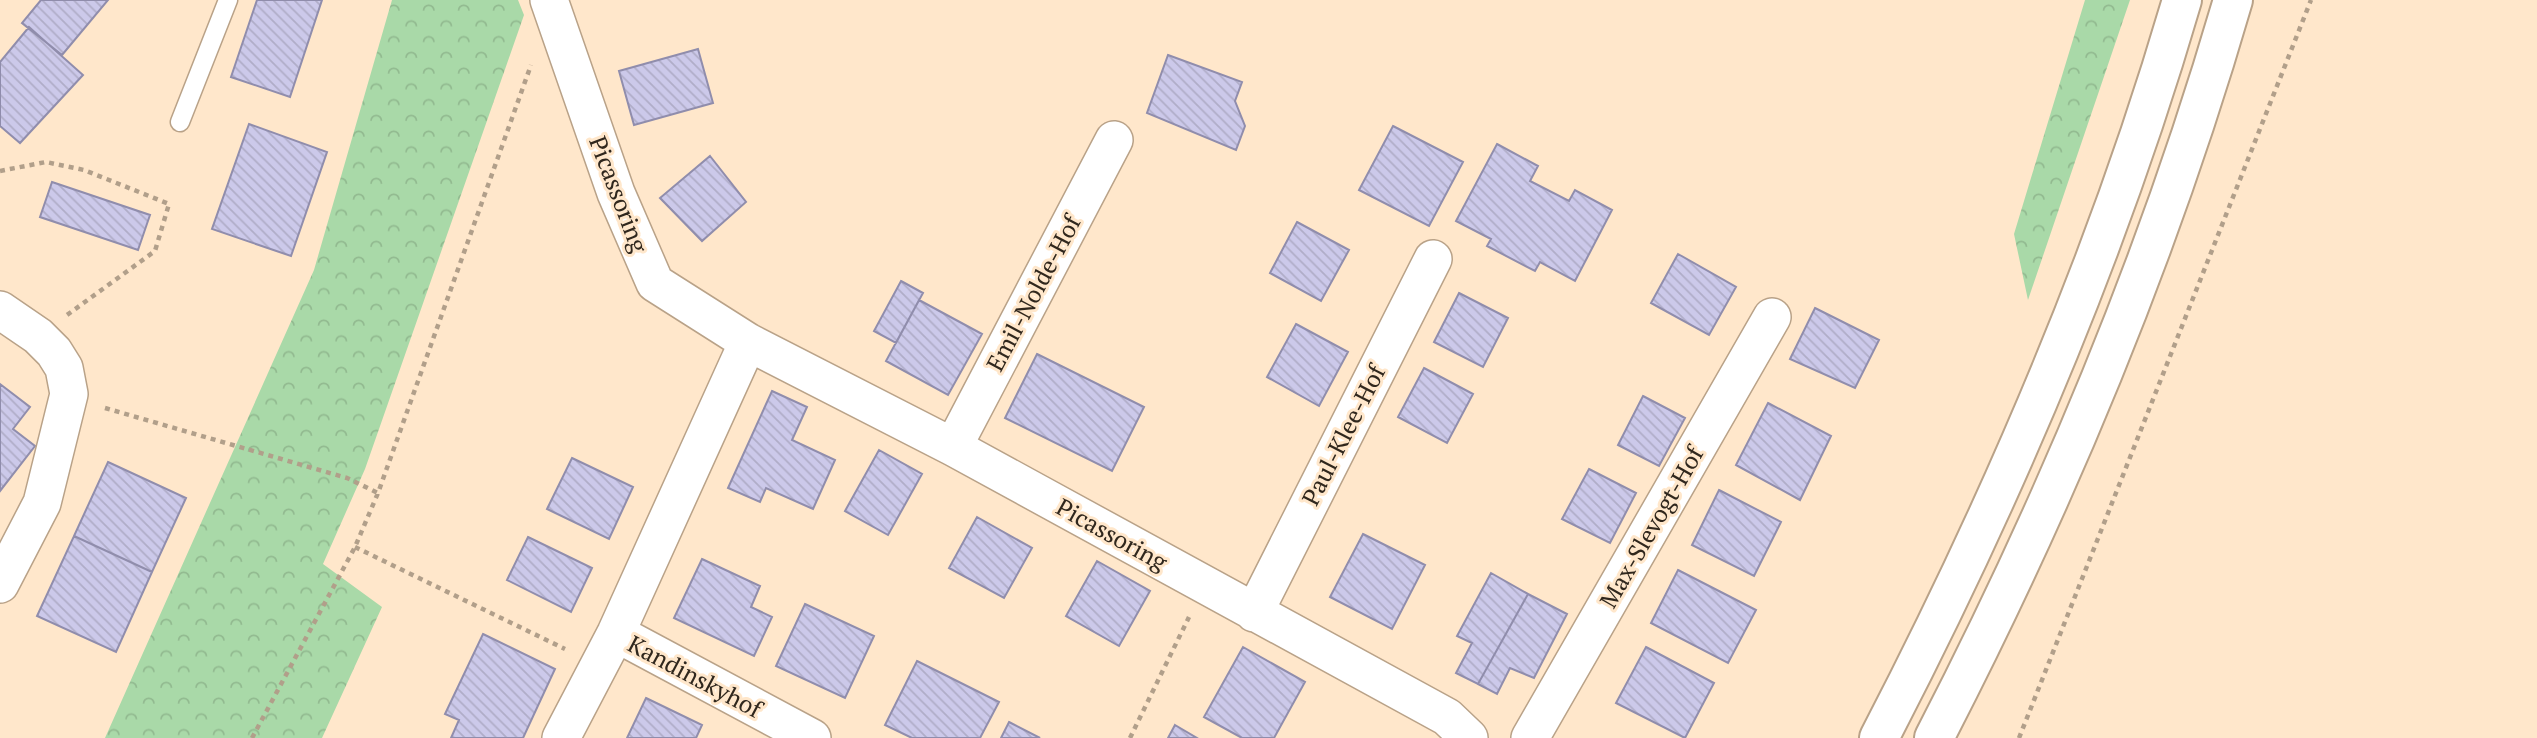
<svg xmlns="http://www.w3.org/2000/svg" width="2537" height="738" font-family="'PT Serif',serif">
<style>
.forest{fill:url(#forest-crowns)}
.building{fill:url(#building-back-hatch);stroke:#908dac;stroke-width:2}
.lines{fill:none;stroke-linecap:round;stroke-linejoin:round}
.lane-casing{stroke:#b9a288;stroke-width:21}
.street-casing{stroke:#b9a288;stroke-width:40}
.highway-casing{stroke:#b9a288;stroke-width:42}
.path{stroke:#b19f8a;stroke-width:4.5;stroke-dasharray:5 5;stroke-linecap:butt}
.lane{stroke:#fff;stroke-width:18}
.street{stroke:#fff;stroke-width:37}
.highway{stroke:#fff;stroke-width:38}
.labels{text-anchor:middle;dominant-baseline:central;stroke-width:6;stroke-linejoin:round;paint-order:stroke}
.street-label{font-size:24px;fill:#30271d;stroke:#ffe7cb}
</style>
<defs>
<pattern id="forest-crowns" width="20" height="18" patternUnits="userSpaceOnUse" patternTransform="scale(1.75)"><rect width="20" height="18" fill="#a9d9a8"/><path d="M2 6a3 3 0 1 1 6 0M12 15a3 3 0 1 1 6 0" fill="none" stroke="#92ba90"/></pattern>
<pattern id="building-back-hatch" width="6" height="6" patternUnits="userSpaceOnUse" patternTransform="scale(1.75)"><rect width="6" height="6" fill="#ccc9ea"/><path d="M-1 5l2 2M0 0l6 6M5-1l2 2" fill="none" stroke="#b0adc8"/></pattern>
</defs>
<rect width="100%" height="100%" fill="#ffe7cb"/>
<path class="forest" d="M392,0H518L524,15L365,469L323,564L382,607L322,738H105L314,270Z
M2085,0H2130L2028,300L2014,234Z"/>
<path class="building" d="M41,0H108L62,55L22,23Z
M257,0H322L290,97L231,77Z
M29,27L83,75L20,143L0,126V62Z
M698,49L713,103L634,125L619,71Z
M1168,55L1242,82L1235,101L1245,126L1236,150L1147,113Z
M249,124L327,152L291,256L212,229Z
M1393,126L1463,162L1429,226L1359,190Z
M1497,144L1538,166L1530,181L1569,201L1575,190L1612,210L1575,281L1540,262L1535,271L1487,246L1491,239L1456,221Z
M710,156L746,202L702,241L660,198Z
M52,182L150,215L138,250L40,217Z
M1297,222L1349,250L1321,301L1270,273Z
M1678,254L1736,287L1709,335L1651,303Z
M901,281L923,293L896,343L874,331Z
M1459,293L1508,318L1483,367L1434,342Z
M919,300L982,334L948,395L886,361Z
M1815,308L1879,340L1855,388L1790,359Z
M1296,324L1348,352L1319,406L1267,377Z
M1037,354L1144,407L1112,471L1005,418Z
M1424,368L1473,394L1447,443L1398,417Z
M0,384L30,407L13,429L35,446L0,491Z
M772,391L807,407L792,440L835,460L813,509L766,488L760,502L728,488Z
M1643,396L1685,418L1659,466L1618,445Z
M1768,403L1831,436L1800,500L1736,465Z
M879,450L922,474L888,535L845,511Z
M572,458L633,487L609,539L547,509Z
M108,462L186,498L152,572L74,536Z
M1589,469L1636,493L1610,543L1562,519Z
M1719,490L1781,522L1754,576L1692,545Z
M977,517L1032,548L1004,598L949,568Z
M1363,534L1425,565L1392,629L1330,597Z
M74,536L152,572L116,652L37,616Z
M528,537L592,568L571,612L507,580Z
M702,559L760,586L751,607L772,617L754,656L674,618Z
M1097,561L1150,591L1119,646L1066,616Z
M1678,570L1756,610L1728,663L1651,623Z
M1491,573L1528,594L1478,684L1456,673L1472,643L1457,636Z
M1528,594L1567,614L1534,678L1510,668L1497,694L1478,684Z
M805,604L874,636L845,698L776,666Z
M483,634L555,669L523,738H451L459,720L445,714Z
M1243,647L1305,682L1274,738H1242L1204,717Z
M1646,647L1714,683L1685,738L1616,703Z
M917,661L999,702L980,738H912L885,725Z
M646,698L702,725L696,738H627Z
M1009,722L1040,738H1001Z
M1175,725L1197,738H1168Z"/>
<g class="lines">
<defs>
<path id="lane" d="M180,122L228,0"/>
<path id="street" d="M549,0L616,193L655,283L748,342L953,447L1447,717L1469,738
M0,310L38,336L54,352L64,368L69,394L42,503L0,584
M953,447L1114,140
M1254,613L1433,259
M616,633L812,738
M561,738L616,633L748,342
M1530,738L1772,317"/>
<path id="highway" d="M1879,738C2001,503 2108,254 2182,0
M1934,738C2056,502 2159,255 2233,0"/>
</defs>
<use href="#lane" class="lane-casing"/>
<use href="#street" class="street-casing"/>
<use href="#highway" class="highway-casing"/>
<path class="path" d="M0,171L46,162L84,170L169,204L155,251L67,315
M105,408L347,478L378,493
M355,547L565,649
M252,738L355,547L378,493L531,65
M1130,738L1189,617
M2019,738L2311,0"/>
<use href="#lane" class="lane"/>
<use href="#street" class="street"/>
<use href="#highway" class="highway"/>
</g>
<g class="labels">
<g class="street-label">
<text transform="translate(619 194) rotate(69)">Picassoring</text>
<text transform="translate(1033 293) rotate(-62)">Emil-Nolde-Hof</text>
<text transform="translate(1343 435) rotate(-63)">Paul-Klee-Hof</text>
<text transform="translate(1651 527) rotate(-60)">Max-Slevogt-Hof</text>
<text transform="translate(1112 534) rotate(29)">Picassoring</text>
<text transform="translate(695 676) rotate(28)">Kandinskyhof</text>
</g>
</g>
</svg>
